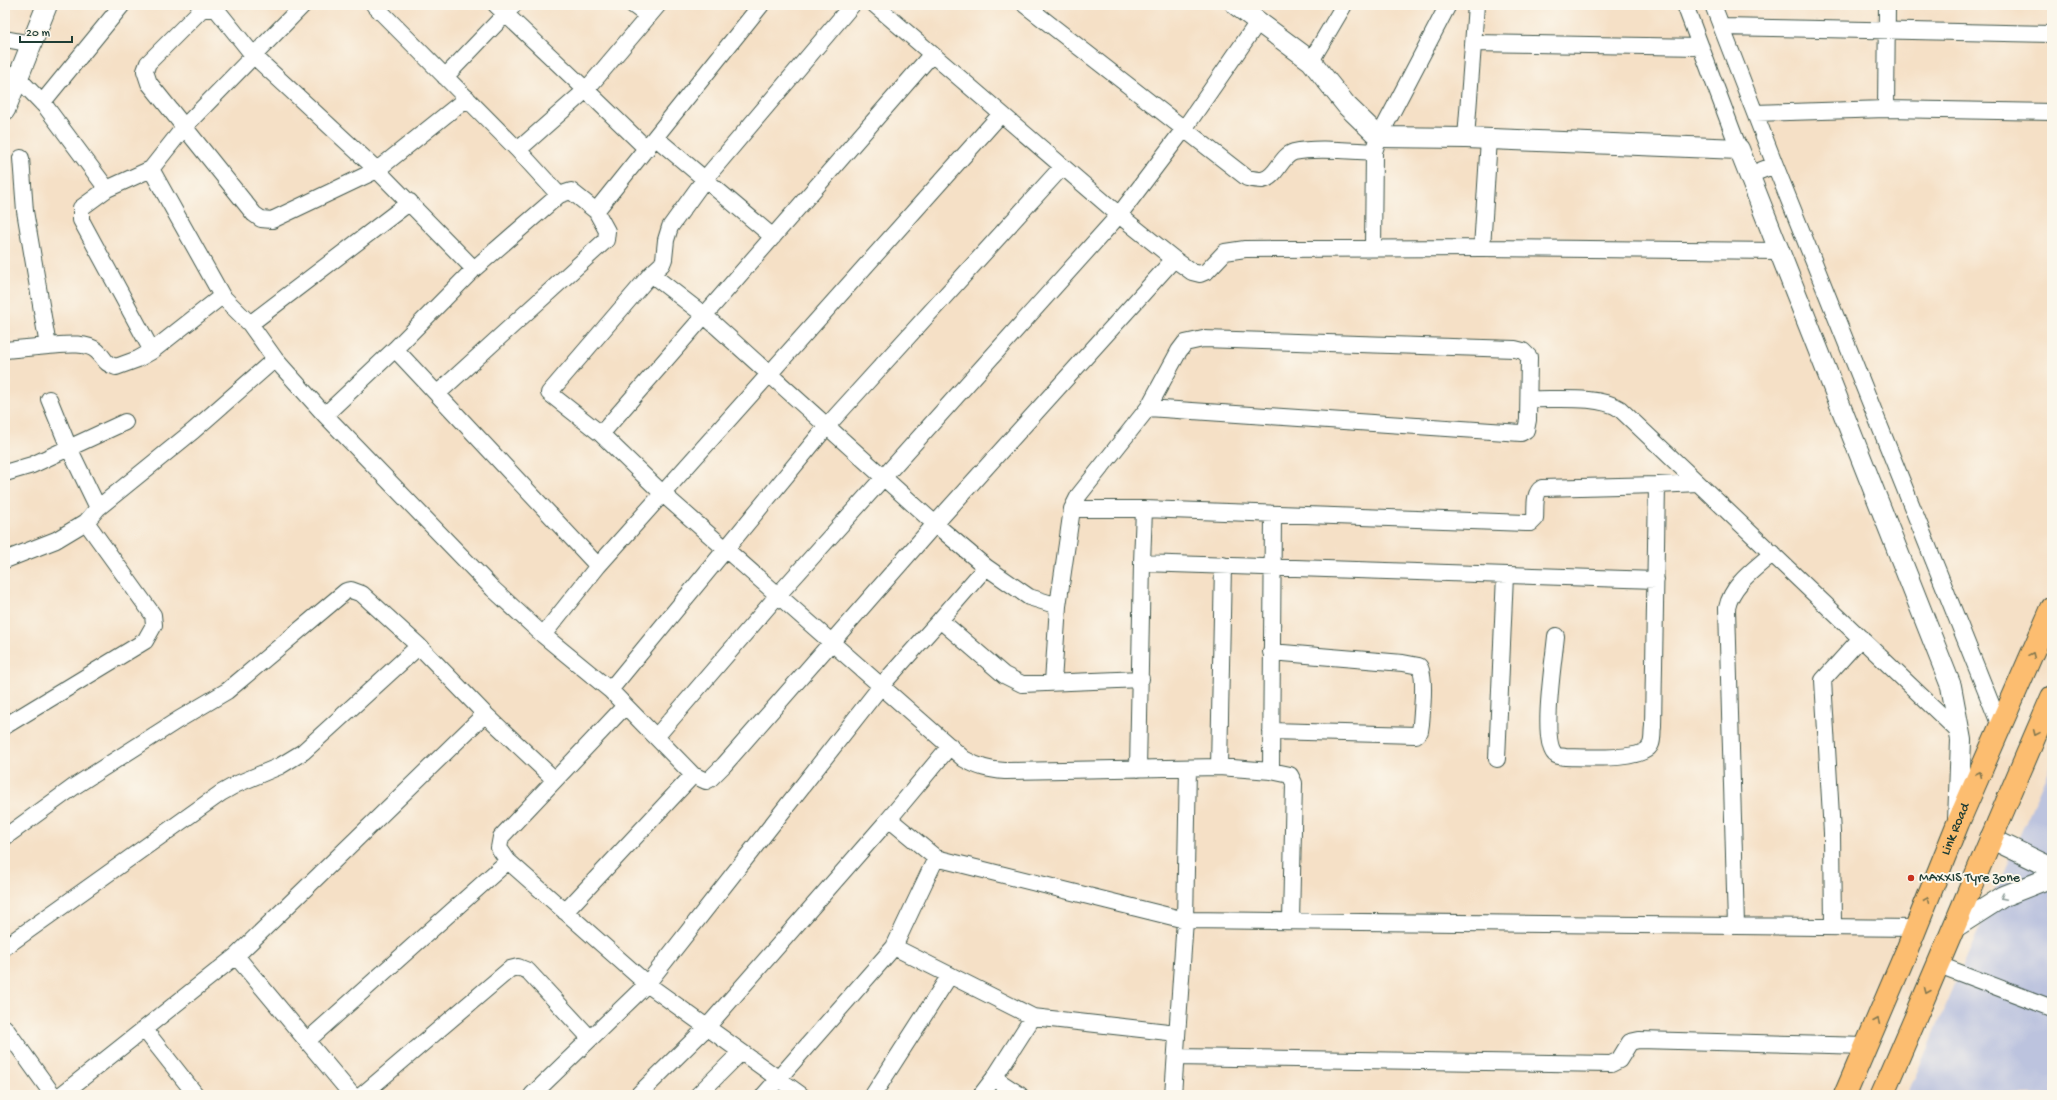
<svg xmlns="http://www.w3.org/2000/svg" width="2057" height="1100" font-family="'Gochi Hand',sans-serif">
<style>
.industrial{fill:#bcc3de}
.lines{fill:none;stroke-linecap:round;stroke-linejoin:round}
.minor-casing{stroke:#3f554a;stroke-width:18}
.tertiary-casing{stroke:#3f554a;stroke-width:22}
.primary-casing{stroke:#3f554a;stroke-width:24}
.minor{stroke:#fff;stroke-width:16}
.tertiary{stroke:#fff;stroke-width:20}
.primary{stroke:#fcbd6f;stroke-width:22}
.oneway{stroke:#82774f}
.oneway2{stroke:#8f9e9a}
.poi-dot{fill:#c8321e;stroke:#fbf7ec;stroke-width:1.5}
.labels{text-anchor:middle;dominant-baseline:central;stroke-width:4;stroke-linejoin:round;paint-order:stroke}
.street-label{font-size:14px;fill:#1f3d34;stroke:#fbf7ec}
.poi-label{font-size:14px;fill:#1f3d34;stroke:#fbf7ec;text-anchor:start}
</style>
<rect width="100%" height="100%" fill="#fbf7ec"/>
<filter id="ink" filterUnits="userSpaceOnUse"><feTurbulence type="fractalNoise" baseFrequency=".025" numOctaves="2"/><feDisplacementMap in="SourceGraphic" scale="8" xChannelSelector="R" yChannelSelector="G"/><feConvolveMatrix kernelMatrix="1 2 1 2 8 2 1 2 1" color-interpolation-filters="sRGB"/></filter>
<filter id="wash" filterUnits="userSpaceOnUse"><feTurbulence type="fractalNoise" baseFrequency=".012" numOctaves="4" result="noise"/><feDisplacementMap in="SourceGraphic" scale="16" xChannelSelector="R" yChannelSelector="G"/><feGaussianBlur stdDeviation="0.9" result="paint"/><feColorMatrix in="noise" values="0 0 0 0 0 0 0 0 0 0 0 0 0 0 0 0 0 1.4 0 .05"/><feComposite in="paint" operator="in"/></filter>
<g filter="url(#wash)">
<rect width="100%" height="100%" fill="#f5e0c6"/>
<path class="industrial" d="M2052,761V1095H1907Z"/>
</g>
<g filter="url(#ink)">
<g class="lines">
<defs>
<path id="minor" d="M496,5L586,90L658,5
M633,5L648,16
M1025,5L1247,178C1252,179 1258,180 1262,180C1277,178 1280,156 1294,152C1315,147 1351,151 1374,152
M1685,5L1739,149
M1713,5L1775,165L2000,726
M1722,27L2052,34
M5,39L32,44
M1474,43L1701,47
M932,54L601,434L663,494L964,759C978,767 989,770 1005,771L1219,767L1271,771
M1311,61L1344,5
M445,77L513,6
M18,78L46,107L107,189L151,169L185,126L303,5
M467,98L377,170L272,220L261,219L254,214L149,83L145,71L148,63L201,10L211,8L217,10L253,55L377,170L474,269
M42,103L122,5
M1886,109L1887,5
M1755,113L1886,109L2052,112
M656,138L773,237
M1466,138L1476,5
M518,150L586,90L647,149
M151,169L222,296L250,324L275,359
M1749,175L1775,165
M107,189L81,208V220L152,351L222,296
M559,195L571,191L596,211L761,5
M1373,248L1374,152L1379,137L1448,5
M1482,248L1489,139
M1174,259L1192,272L1200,274L1207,271L1225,252L1245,249L1482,248L1779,251
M651,274L704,315L935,524L986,567L1029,597L1058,606L1053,682
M250,324L410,202
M48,346C62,345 86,341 97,351C106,359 103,363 116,367L138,359L152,351
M395,349L598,566
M5,350L48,346L25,211L21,158
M437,394L606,240L607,231L596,211
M49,399L69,448L98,508
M1529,399C1555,400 1599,395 1620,409L1698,483
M325,415L395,349L474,269L559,195L518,150L374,5
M601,434L549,393L651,274L662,264L664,259L666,240L670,227L704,180L852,5
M5,473L32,465L125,422
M1072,509H1144L1526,523H1531L1535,519C1536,510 1533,493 1542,488L1657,485
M1273,514L1271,771L1290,775L1294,783L1291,921
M86,522L98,508L193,431L275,359L325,415L493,589L543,635L610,690L693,775
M5,560L56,540L86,522L153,615L154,625L145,641L5,726
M1142,563L1144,509
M1058,606L1072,509L1079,495L1148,408L1179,351L1185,343L1203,339L1515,349L1523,351L1529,357L1528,420L1526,430L1521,433L1148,408
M940,620L986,567
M543,635L598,566L1001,114
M1556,636C1554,659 1541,737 1554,753C1556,757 1561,756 1565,757C1582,757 1645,762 1651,744C1653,739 1652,731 1653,726L1657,485L1698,483L1960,733
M610,690L827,426L1062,167
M485,714L555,780
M1271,731L1416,735L1420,731L1421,724C1422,711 1426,675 1419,666L1403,663L1271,652
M656,737L778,595L1119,215L1184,129L1258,22
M1497,759L1505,575
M1219,767L1223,565
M1138,769L1142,563L1656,580
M889,819L950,746
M5,837L75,786L178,720L227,691L346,591L351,590L362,594L419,646L485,714L236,956L61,1095
M508,861L499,848L501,837L625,706
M565,912L693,775L706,781L710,779L724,765L935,524L1174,259L1119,215L875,5
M1736,925L1727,608C1732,584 1755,569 1773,553
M1833,927L1832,833L1823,680L1861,638
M5,947L221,793L237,784L280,766L303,752L419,646
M894,947L1033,1017L1177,1033
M236,956L352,1095
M1939,965L2052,1008
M5,1028L53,1095
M144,1029L196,1095
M307,1041L508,861L647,984L801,1095
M1176,1057L1611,1064L1619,1060L1630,1042L1639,1040L1866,1046
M994,1078L1020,1095
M362,1095L510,969L518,967L528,971L590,1038
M532,1095L647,984L881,686L940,620L1004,675L1022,684L1141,679
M638,1095L707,1027L889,819L936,858L1185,920L1916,928
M698,1095L741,1052
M764,1095L894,947L936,858
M873,1095L950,975
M981,1095L994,1078L1033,1017
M1173,1095L1185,920L1188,768"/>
<path id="tertiary" d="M1236,5L1311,61L1347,106L1379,137L1466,138L1739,149L1951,686L1961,740L1958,821
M5,110L47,5
M1990,838L2052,868
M1954,928L2004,896L2052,877"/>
<g id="primary">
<path id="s1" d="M1845,1095L1907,950L1958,823L2052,608"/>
<path d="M1882,1095C1940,963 1994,829 2052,697"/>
</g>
</defs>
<use href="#minor" class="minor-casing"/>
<use href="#tertiary" class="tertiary-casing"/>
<use href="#primary" class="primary-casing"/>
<use href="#minor" class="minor"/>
<use href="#tertiary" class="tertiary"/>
<use href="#primary" class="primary"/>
</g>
<defs><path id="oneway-chevron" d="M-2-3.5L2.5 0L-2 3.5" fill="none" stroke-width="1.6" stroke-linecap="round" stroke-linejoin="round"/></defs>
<g class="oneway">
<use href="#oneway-chevron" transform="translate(2032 655) rotate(-66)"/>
<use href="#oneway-chevron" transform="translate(2036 733) rotate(114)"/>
<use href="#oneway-chevron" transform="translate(1979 774) rotate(-66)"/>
<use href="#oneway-chevron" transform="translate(1927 900) rotate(-68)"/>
<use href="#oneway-chevron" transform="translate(1927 991) rotate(113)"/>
<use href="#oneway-chevron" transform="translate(1877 1021) rotate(-67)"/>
</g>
<use class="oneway2" href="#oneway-chevron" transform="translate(2003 897) rotate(153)"/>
</g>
<circle class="poi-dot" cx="1911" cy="878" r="4"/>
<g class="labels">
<g class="street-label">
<text stroke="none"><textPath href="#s1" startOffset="288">Link Road</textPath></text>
</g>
<g class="poi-label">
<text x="1919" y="878">MAXXIS Tyre zone</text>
</g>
</g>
<rect width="2057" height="1100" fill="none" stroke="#fbf7ec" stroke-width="20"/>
<path d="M20 36v6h52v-6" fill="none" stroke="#1f3d34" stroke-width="2"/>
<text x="26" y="36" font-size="12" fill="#1f3d34" stroke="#fbf7ec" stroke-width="3" paint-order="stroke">20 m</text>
</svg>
